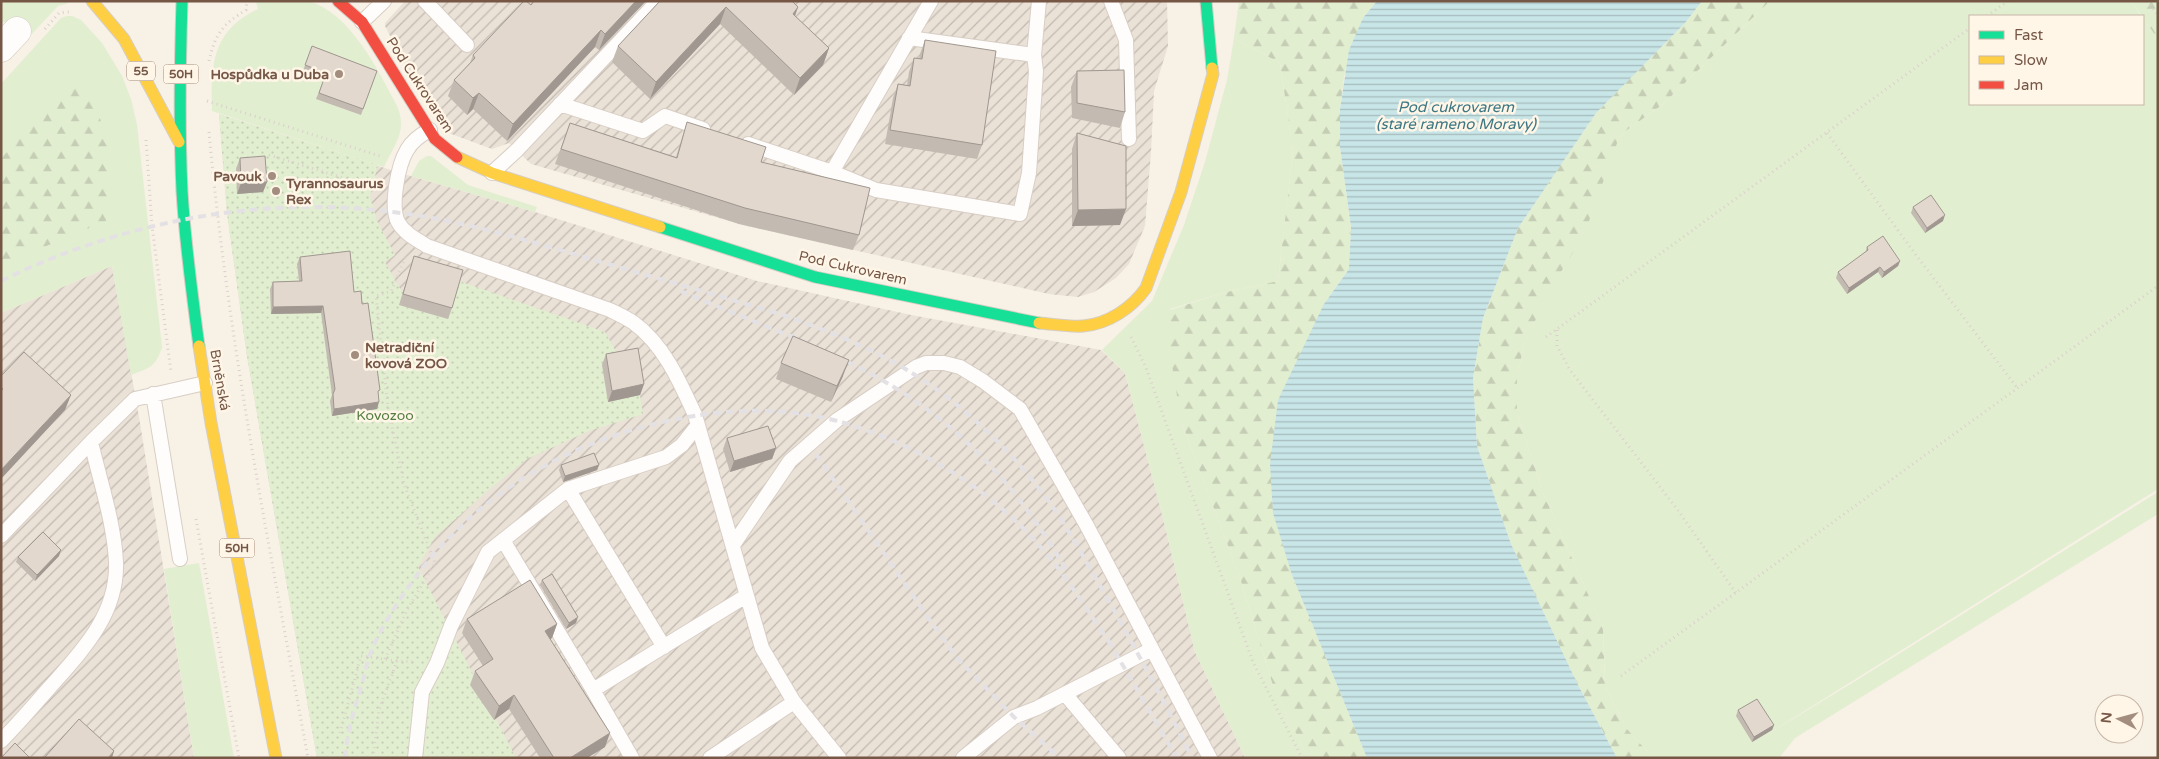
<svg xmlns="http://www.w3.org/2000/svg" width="2159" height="759" font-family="'Varela Round',sans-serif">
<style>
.industrial{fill:url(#industrial-furrows)}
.green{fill:#e2eed0}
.forest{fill:url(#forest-firs)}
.park{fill:url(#park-dots)}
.water{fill:url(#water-rules)}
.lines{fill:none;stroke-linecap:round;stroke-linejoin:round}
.lane-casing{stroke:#d8cec5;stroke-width:16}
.street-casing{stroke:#d8cec5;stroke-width:29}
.fast-casing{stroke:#d7cdc3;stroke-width:13}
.slow-casing{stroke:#d7cdc3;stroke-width:13}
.jam-casing{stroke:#d7cdc3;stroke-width:13}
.path{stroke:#dad1cb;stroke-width:3;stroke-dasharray:1 4;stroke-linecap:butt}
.lane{stroke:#fefdfb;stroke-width:14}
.street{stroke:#fefdfb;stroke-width:28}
.fast{stroke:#16e098;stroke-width:11}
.slow{stroke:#ffcf43;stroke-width:11}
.jam{stroke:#f24e42;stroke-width:11}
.rail{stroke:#e4e1e4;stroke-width:4;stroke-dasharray:8 5;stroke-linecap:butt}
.wall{fill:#c3bab1}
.shaded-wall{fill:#9f9790}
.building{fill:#e3d8ce;stroke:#9f9790}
.poi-dot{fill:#a38d7e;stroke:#fff6e8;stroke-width:2}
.labels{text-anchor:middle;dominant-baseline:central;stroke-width:5;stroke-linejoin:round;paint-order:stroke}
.shield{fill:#fff6e8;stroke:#9f8777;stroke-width:1}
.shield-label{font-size:12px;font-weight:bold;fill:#765746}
.poi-label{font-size:14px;font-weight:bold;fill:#765746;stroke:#fff6e8;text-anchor:end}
.street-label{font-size:14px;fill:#765746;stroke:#fff6e8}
.park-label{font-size:14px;fill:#507c3e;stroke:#fff6e8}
.water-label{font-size:15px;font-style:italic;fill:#3c7783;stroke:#fff6e8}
</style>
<defs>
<pattern id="industrial-furrows" width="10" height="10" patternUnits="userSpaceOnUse" patternTransform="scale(1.25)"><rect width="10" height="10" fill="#eae1d7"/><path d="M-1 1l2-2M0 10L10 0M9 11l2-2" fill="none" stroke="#c2b9b0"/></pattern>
<pattern id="forest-firs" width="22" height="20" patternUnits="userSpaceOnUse" patternTransform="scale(1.25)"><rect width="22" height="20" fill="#e2eed0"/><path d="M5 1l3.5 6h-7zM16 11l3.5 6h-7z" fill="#c5ceb4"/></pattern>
<pattern id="park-dots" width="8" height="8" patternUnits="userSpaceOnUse" patternTransform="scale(1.25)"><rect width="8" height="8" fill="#e2eed0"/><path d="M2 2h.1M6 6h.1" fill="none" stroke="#c5ceb4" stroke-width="1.8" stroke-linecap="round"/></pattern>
<pattern id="water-rules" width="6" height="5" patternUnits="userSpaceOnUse" patternTransform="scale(1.25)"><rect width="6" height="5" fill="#c8e5e7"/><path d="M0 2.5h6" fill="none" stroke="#a7bcbd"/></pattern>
</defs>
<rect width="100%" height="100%" fill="#f7f1e6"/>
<path class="industrial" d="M405,1H1167L1168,46L1154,91L1151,152L1145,226L1129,264L1116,278L1094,292L1078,297L1049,294L743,225L531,164L509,143L492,149L446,132L416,87L385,26V23Z
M219,114L400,173L535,212L757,281L911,315L1101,350L1125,373L1164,522L1195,652L1245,758H317L247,356L227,213Z
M112,266L139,417L194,758H1V313Z"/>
<path class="green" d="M1,1H65L69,3L58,6L29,37L8,21L1,23Z
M309,1C351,14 378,70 397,106C408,131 394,145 384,167L212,111C211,66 211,31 258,9L256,2Z
M1770,1H2131L2141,16H1970V104H2143V18L2158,39V489L1760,739L1857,680L2158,492V514L1795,738L1779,758H1653L1627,729L1605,687L1603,628L1544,495L1517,414V378L1524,344L1605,173L1620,135L1662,105Z
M67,16H72L81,20L102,43L122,76L131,99L137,125L162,347C156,367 149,368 131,375L112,266L1,313V84L61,18Z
M1234,38L1280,63L1293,151L1278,281L1222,293L1170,309L1181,421L1239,575L1274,689L1308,758H1245L1195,652L1164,522L1125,373L1102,350L1152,301L1184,225L1205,162L1227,80Z
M427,156H431L468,185L537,207L535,212L411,176L419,161Z
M199,563L234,758H194L164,569Z"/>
<path class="forest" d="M1239,1H1377L1363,18L1344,77L1340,109V147L1351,227L1349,269L1324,304L1292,575L1367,758H1308L1274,689L1239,575L1181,421L1167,334L1170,310L1222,293L1278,281L1293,151L1280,63L1234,38Z
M1702,1H1770L1662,105L1620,135L1584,235L1551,288L1524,344L1517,378V414L1544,495L1603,628L1605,687L1627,729L1653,758H1617L1578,685L1511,544L1477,446L1473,378L1483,318L1518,228L1596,113L1685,23Z
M2131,1H2158V39Z
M78,82L95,101L113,163L111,196L106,221L1,265V159L63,86Z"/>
<path class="park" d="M219,114L378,165L370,196L377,221L395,255L385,262L402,292L459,281L605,332L619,357L634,359L643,414L589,431L527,459L491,488L435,537L418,567L516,758H317L247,356L227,213Z"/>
<path class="water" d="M1377,1H1702L1685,23L1596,113L1518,228L1483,318L1473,378L1477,446L1511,544L1578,685L1617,758H1367L1292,575L1273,513L1270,464L1278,400L1324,304L1349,269L1351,227L1340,147V109L1349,50L1363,18Z"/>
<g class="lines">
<defs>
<path id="lane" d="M425,1L467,45
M1111,1L1126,40L1129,139
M362,22L384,1
M1034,55L1039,1
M560,104L643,131L665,116L703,129
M430,130C420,135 412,141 407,150C398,165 390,206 398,222C404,233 416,239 427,246L610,310C618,314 627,318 634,323C664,345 680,382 695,415L762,648L794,702L839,758
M748,144L832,172L931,1
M832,172L876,190L1020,214L1029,173L1036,71L1034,55L909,38
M492,173L517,150L658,1
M153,394L180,559
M568,489L664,647
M1,536L91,442
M503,540L593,690
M733,545L790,461L837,420L916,367L926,363H944L960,367L983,381L1020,409L1087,526L1152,649L1037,708L1014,717L963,758
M1152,649L1210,758
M1065,694L1119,758
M1,741C18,724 34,705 50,687C82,651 118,614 116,562C114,522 100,481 91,442L135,399L205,383
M415,758L422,692L437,663L451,626L488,552L568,489L666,457L682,445L697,426
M632,758L593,690L746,596
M710,758L794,702"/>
<path id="street" d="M1,48L17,31"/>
<path id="fast" d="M182,1C180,64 179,128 182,191C185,243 192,294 199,346
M1206,1L1212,68
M660,227L815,277L1039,323"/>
<path id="slow" d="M92,1L124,39L179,142
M457,157L492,173L660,227
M1039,323C1053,324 1069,327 1083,326C1108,324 1132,308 1146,288L1181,192L1213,74L1212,68
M199,346L211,423L276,758"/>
<path id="jam" d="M338,1L362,22L435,139L457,157"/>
</defs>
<use href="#lane" class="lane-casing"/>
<use href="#street" class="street-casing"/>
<use href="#fast" class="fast-casing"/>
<use href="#slow" class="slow-casing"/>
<use href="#jam" class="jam-casing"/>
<path class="path" d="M2147,1L2158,15
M1987,16L2008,1
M45,29L59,13L69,12
M209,61C215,34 223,24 246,10L247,1
M207,101L383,157
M209,132C228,342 270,550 308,758
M1827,133L1913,251L2018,389
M146,140L152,226L171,372
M269,155L376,188
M1557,330V346L1570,370L1677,509L1736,593
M1131,337L1146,368L1253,662L1302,758
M1546,337L1970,28
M196,519L239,758
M385,659L407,610L435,563L404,484L388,407L376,296L391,291L406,256
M1621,676L2158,286
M340,733L361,656L397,661
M373,758L379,710L397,661L414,662"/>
<use href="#lane" class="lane"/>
<use href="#street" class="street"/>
<use href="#fast" class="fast"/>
<use href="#slow" class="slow"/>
<use href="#jam" class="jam"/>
<path class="rail" d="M1,281C121,222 260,195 393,212C459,220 523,239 587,258C653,277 720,296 786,316C828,331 869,347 907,370C967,406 1022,460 1061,519C1080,550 1098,582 1116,614C1142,661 1168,709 1192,758
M680,291L805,342
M835,356C942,405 1009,471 1068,573
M816,454L929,619L958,659L1014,717L1060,758
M1108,640L1177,758
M345,758C347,733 354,710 361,687C364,677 366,667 369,657C378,632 393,610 407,589C470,497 568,440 677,419C735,407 800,407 857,427C924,449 991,491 1038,544C1066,575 1088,611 1111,645"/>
</g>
<path class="wall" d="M534,1H646L599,50L595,47L507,141L473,109L467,115L448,96L454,80L470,63L473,55Z
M660,1L798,7L795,16L829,48L823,65L794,95L720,24L650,99L612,62L618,46Z
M925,40L982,145L977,159L885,144L893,98L898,84L907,85L909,72L914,58L919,59L920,54Z
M312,46L377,71L361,115L316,99L324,79L303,71Z
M1077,71L1125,112L1120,128L1072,118L1071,87Z
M687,122L761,162L859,235L853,250L739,224L555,164L570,123L676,157Z
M1077,133L1120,225L1072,226V149Z
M240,158L267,182L263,192L237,194L236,169Z
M1913,207L1943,221L1925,233L1911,213Z
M1867,247L1900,261L1898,266L1882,278L1878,272L1847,294L1836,278L1838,272L1865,253Z
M414,256L452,308L448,319L399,305Z
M300,257L354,292L362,304L378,395L377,409L332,416L330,401L332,395L321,313L271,314L270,289L273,282L299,281L297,264Z
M606,354L644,384L640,395L608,402L602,365Z
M781,363L843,376L831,402L776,379Z
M727,438L776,448L772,459L730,472L723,449Z
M561,465H599L597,470L563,482L559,470Z
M59,556L35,581L16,562L18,557Z
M542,580L576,623L566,629L540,585Z
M467,619L557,624L552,638L550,639L605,747L587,758H540L509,709L494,720L470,685L475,671L483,666L462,633Z
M1738,710L1774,725L1772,730L1752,742L1736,716Z"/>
<path class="shaded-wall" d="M636,1H646L599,50L605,34Z
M726,7L720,24L650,99L656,82Z
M798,7L792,24L793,14Z
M601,30L595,47L507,141L513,124Z
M829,48L823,65L794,95L800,78Z
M479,93L473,109L467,115L473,98Z
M267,182L263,192L237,194L241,183Z
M1126,209L1120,225L1072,226L1078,210Z
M1945,215L1943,221L1925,233L1927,228Z
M1900,261L1898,266L1882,278L1884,272Z
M1880,267L1878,272L1847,294L1849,288Z
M323,306L321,313L271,314L273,307Z
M849,360L843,376L831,402L837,386Z
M644,384L640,395L608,402L612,391Z
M71,395L65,410L1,479V470Z
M379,402L377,409L332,416L334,409Z
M776,448L772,459L730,472L734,461Z
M599,465L597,470L563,482L565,476Z
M61,550L59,556L35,581L37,575Z
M578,617L576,623L566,629L569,623Z
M557,624L552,638L540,645L545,631Z
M514,695L509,709L494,720L499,706Z
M1774,725L1772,730L1752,742L1754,737Z
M610,733L605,747L587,758H570Z
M114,751L112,758H108Z"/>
<path class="building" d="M524,1H526L531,5L534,1H636L605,34L601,30L513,124L479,93L473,98L454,80L475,58L473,55Z
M660,1H792L798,7L793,14L829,48L800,78L726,7L656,82L618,46Z
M925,40L996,51L982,145L890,130L898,84L910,86L914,58L922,59Z
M312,46L377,71L363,109L319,93L326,73L305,65Z
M1124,70L1125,112L1077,103V71Z
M687,122L766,147L761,162L870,188L859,235L745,208L561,149L570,123L677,158Z
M1077,133L1126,146V209L1078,210Z
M265,156L267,182L241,183L240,158Z
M1931,195L1945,215L1927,228L1913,207Z
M1883,236L1900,261L1884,272L1880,267L1849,288L1838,272L1868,250L1867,247Z
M350,251L354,292L361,291L362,304L368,303L380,390L378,391L379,402L334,409L333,394L335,389L323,306L273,307V282L302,281L300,257Z
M414,256L463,270L452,308L403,294Z
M793,336L849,360L837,386L781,363Z
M638,348L644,384L612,391L606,354Z
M24,352L71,395L1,470V390L3,389L1,387V376Z
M768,426L776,448L734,461L727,438Z
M594,453L599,465L565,476L561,465Z
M43,532L61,550L37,575L18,557Z
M552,574L578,617L569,623L542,580Z
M530,580L557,624L545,631L610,733L570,758H554L514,695L499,706L475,671L493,659L467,619Z
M1757,699L1774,725L1754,737L1738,710Z
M79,719L114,751L108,758H44Z
M15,743L30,758H1Z"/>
<g class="poi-dot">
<circle cx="339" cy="74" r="5"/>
<circle cx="272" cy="176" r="5"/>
<circle cx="276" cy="191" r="5"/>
<circle cx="355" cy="355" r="5"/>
</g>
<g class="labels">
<g class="shield">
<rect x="127" y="61.5" width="28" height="19" rx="4"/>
<rect x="163.5" y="64.5" width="35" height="19" rx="4"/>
<rect x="219.5" y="538.5" width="35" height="19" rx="4"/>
</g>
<g class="shield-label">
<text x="141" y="71">55</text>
<text x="181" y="74">50H</text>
<text x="237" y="548">50H</text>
</g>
<g class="poi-label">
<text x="329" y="74">Hospůdka u Duba</text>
<text x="262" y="176">Pavouk</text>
<text x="286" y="183" text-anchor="start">Tyrannosaurus<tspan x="286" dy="16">Rex</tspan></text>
<text x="365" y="347" text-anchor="start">Netradiční<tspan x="365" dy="16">kovová ZOO</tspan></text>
</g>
<g class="street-label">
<text transform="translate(420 85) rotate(57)">Pod Cukrovarem</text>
<text transform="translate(853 268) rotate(13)">Pod Cukrovarem</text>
<text transform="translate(220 380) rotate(80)">Brněnská</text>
</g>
<g class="park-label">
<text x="385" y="415">Kovozoo</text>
</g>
<g class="water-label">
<text x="1456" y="107">Pod cukrovarem<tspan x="1456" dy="17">(staré rameno Moravy)</tspan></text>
</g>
</g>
<rect width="2159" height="759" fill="none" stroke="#765746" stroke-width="5"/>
<rect x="1969" y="15" width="175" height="90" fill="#fff6e8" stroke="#c8b6a7"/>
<rect x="1979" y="31" width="25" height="8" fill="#16e098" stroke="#c8b6a7"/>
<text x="2014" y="40" font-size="15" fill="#765746">Fast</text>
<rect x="1979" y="56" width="25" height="8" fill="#ffcf43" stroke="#c8b6a7"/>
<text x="2014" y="65" font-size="15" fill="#765746">Slow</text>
<rect x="1979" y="81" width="25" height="8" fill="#f24e42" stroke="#c8b6a7"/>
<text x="2014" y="90" font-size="15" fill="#765746">Jam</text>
<g transform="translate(2119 719) rotate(276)"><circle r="24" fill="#fff6e8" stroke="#c8b6a7"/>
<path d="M0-4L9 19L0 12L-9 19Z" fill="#a38d7e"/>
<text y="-8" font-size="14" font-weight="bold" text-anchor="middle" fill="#765746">N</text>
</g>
</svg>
